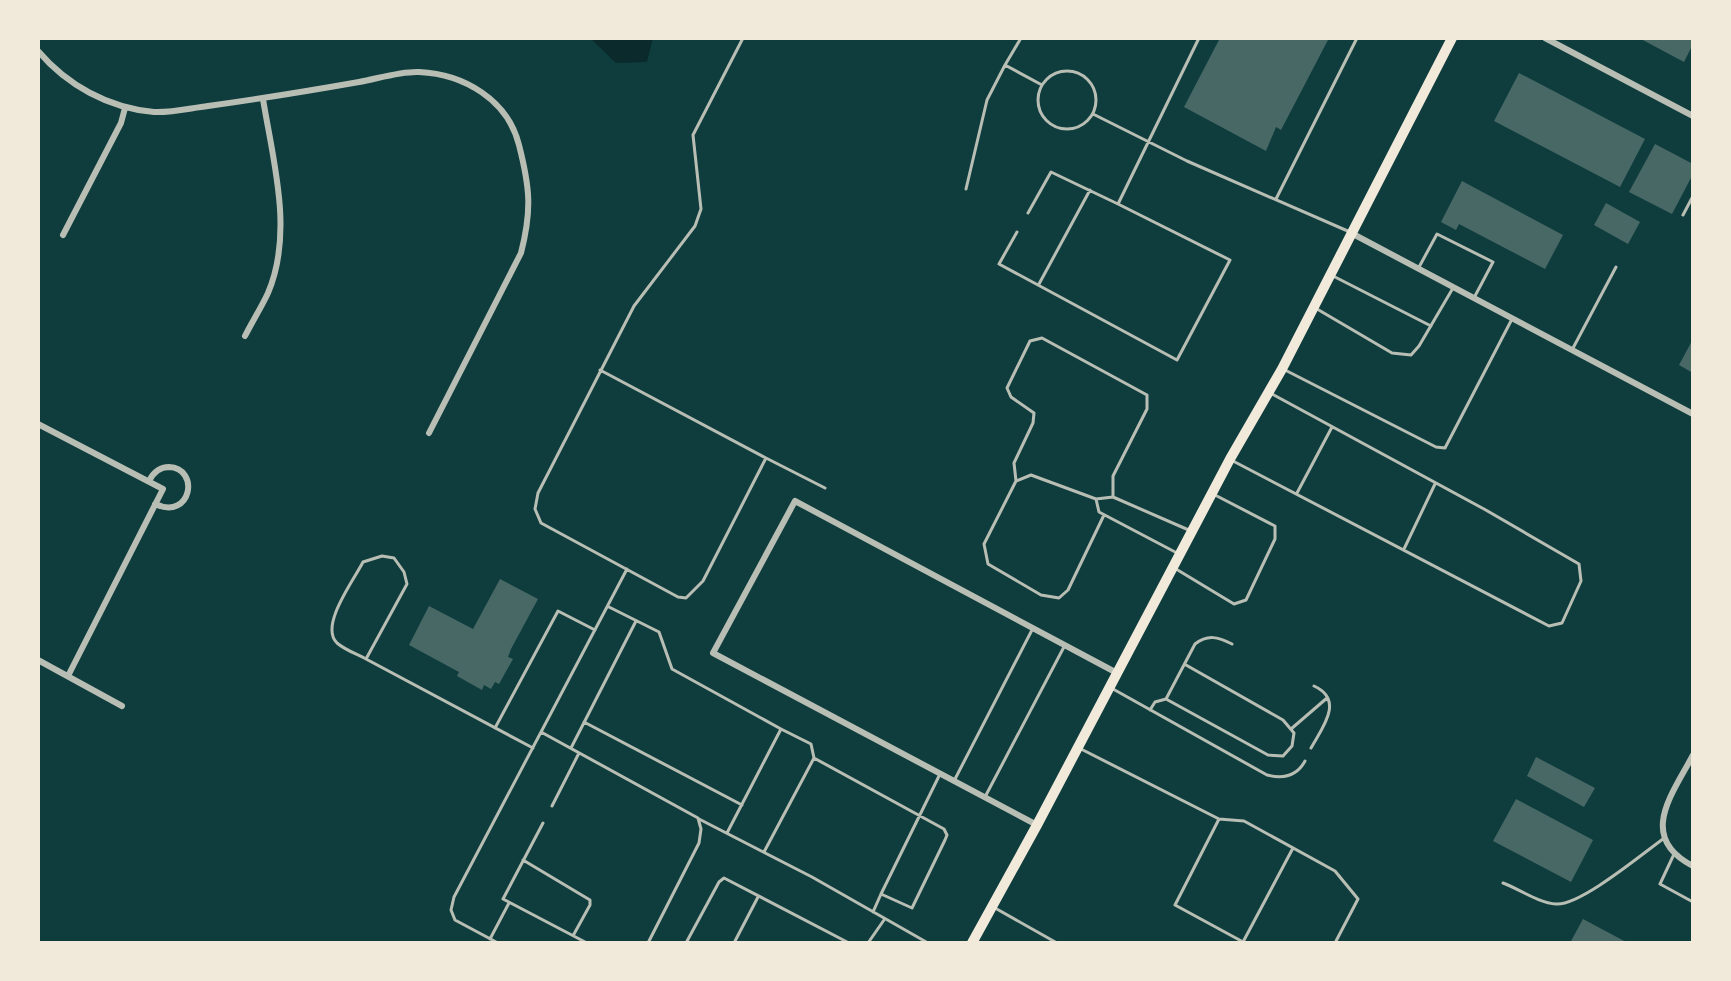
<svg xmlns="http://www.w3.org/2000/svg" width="1731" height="981" font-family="Helvetica,sans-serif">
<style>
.water{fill:#0a2a2b}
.building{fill:#486865}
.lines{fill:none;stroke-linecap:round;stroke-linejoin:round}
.service{stroke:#b8beb3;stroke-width:3}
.minor{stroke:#b8beb3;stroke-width:6}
.primary{stroke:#f1e9da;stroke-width:10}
</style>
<rect width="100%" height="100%" fill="#0f3d3e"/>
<path class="water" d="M590,38H653L647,62L616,63Z"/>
<path class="building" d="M1220,38H1329L1281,130L1276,127L1266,151L1184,107Z
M1639,38H1693V44L1684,62Z
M1519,73L1645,139L1620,187L1494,121Z
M1655,144L1693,164V174L1672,214L1629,192Z
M1462,181L1563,235L1545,269L1459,224L1456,230L1441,222Z
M1606,203L1640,222L1628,244L1594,225Z
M1693,339V373L1679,365Z
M500,579L538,599L511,649L508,657L513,659L499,684L495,682L491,689L484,685L482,690L457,676L459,672L409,645L429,606L473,629Z
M1536,757L1595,788L1584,807L1527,776Z
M1516,799L1593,840L1571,882L1493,841Z
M1583,919L1628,943H1570Z"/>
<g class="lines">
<path class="service" d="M1021,38L1005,65L1042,85
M1038 100a29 29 0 1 1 58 0a29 29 0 1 1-58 0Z
M1093,114L1187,161L1350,232
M966,189L987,100L1005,65
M1276,199L1357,38
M1028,213L1051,172L1118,204L1199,38
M1683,215L1693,196
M1017,232L999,264L1177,360L1230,260L1118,204
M1418,269L1437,234L1493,262L1475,296
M1335,277L1431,326
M1039,284L1090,190
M1317,309L1392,353L1411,355L1419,346L1453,288
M1572,350L1616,267
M600,370L766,458L703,581L686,598L678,597L541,523L535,509L538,493L634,306L695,226L701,209L693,135L743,38
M1285,370L1436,447L1445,448L1512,319
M766,458L825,488
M1233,461L1549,626L1562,623L1581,581L1579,564L1484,509L1272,394
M1016,481L1014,463L1033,423L1034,413L1011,397L1007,388L1030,341L1042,338L1147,395V409L1113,476V497
M1297,493L1332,427
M1096,499L1031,475L1016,481L984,544L988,564L1041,595L1059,598L1068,590L1104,515
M1404,549L1435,484
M1177,553L1099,512L1096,499L1113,497L1191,531
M1176,569L1234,604L1246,600L1275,539V526L1215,495
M609,607L659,632L672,669L781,729L727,833
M366,659L407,584L404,572L394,558L382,556L363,562C354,580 319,626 337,643C345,650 357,654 366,659L533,748
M1113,689L1267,775C1283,779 1297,776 1305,761
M1166,699L1268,755L1283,756L1292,746L1294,733L1283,720L1186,665
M1150,710L1155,702L1166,699L1195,644C1208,634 1218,637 1232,644
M584,722L742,805
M495,728L558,611L595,630
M781,729L811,744L814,758
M1291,729L1327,698
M541,732L698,818L701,829L699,843L648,943
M571,748L636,621
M1311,748C1322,728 1345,700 1314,686
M1081,749L1219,819L1244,821L1335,871L1358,899L1335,943
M954,781L1033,628
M985,797L1065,645
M552,806L579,753
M699,819L812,877L928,943
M1219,819L1175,905L1245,943
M543,823L503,899L587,943
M764,852L814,758L944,829L947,835L945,840L912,908L881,894L873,912
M1675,852L1660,884L1693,902
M523,860L590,900V905L574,934
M1503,883C1519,889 1539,903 1556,904C1580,906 1642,854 1663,839
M881,894L940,774
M995,908L1057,943
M490,939L509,903
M1243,942L1293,848
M498,943L455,920L451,910L454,897L627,569
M686,943L719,882L724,878L849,943
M734,943L758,897
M868,943L884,920"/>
<path class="minor" d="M1545,38L1693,116
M38,51C67,85 108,108 154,112C171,113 191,108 208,106C259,99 308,91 359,82C377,79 400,71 419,72C464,74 508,100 519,145C530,188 532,210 521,253L429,433
M1353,234L1693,414
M63,235L121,123L125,108
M245,336C252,322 261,308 268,293C294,232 273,161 263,99
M38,424L163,489L68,676
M149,481C153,473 159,467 169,467C200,468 192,521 155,504
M38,660L122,706
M1693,755C1672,795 1637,837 1693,866
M1037,825L713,653L795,501L1117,673"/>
<path class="primary" d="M972,943L1037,825L1230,459L1282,369L1452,38"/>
</g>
<rect width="1731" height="981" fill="none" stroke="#f1e9da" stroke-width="80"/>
</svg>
